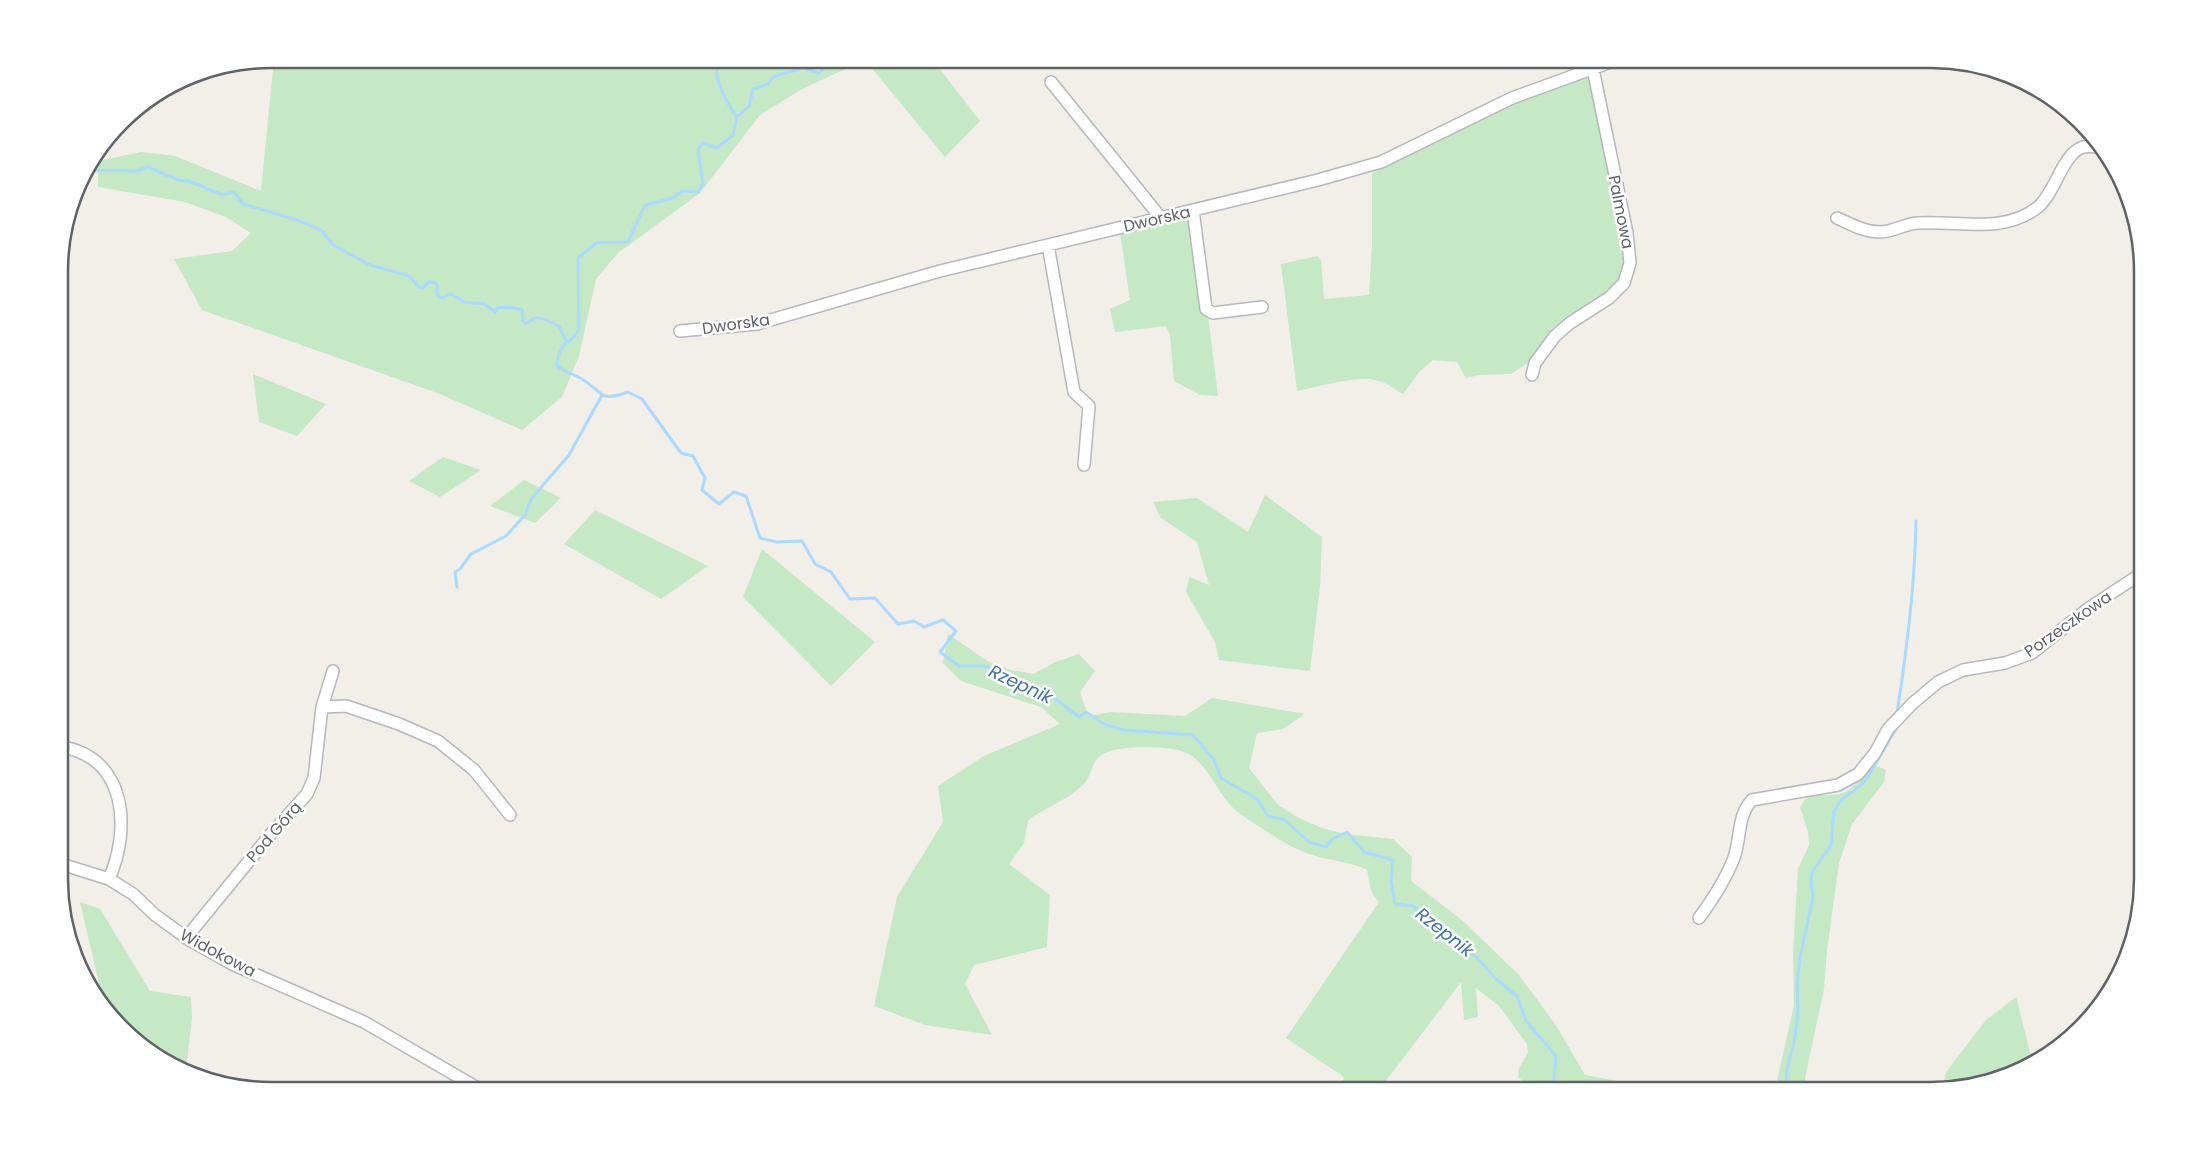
<svg xmlns="http://www.w3.org/2000/svg" width="2202" height="1149" font-family="Poppins,sans-serif">
<style>
.green{fill:#c5e8c5}
.lines{fill:none;stroke-linecap:round;stroke-linejoin:round}
.stream{stroke:#aadaff;stroke-width:3}
.minor-casing{stroke:#b5b8bc;stroke-width:14}
.highway-casing{stroke:#f9ab00;stroke-width:19}
.minor{stroke:#fff;stroke-width:11}
.highway{stroke:#fde293;stroke-width:16}
.labels{text-anchor:middle;dominant-baseline:central;stroke-width:5;stroke-linejoin:round;paint-order:stroke}
.street-label{font-size:16px;fill:#5f6368;stroke:#fff}
.water-label{font-size:18px;font-style:italic;fill:#4174aa;stroke:#fff}
.rim{fill:none;stroke:#5f6368;stroke-width:2.5}
</style>
<rect width="100%" height="100%" fill="#f1efe8"/>
<path class="green" d="M274,59H932L980,121L945,157L865,60L802,89L760,115L700,193L618,253L596,279L579,356L562,397L522,430L440,394L202,310L174,259L232,251L251,233L226,217L185,202L98,187V161L141,152L175,156L261,191Z
M1588,75L1592,78L1626,256L1625,271L1616,288L1555,326L1528,363L1511,374L1479,375L1466,378L1457,362L1433,360L1420,371L1403,394C1396,390 1387,383 1379,381C1359,374 1319,387 1297,391L1281,264L1317,256L1321,260L1324,299L1369,295L1372,245V173L1530,94Z
M1187,215L1201,310L1208,315L1218,396L1200,395L1174,381L1170,335L1166,326L1115,332L1110,309L1130,300L1120,232Z
M253,374L326,404L297,436L259,422Z
M443,457L481,470L440,497L409,481Z
M524,480L561,498L535,523L490,506Z
M1265,495L1322,537L1320,586L1310,671L1219,660L1215,642L1186,592L1189,577L1209,585L1197,542L1161,518L1153,502L1197,498L1248,532Z
M595,510L708,566L661,599L564,544Z
M762,549L875,642L831,686L743,597Z
M948,634L989,662L1011,670L1034,674L1055,662L1079,654L1095,671L1080,692L1088,716L1111,712L1185,716L1212,698L1305,714L1283,729L1257,733L1249,768L1278,805L1299,818L1322,828L1345,834L1393,839L1412,857L1411,881L1462,920L1519,975L1557,1027L1585,1075L1665,1090H1529L1526,1084L1518,1077L1519,1068L1528,1053L1527,1044L1499,1006L1476,988L1478,1017L1464,1020L1461,982L1379,1090H1340L1344,1077L1286,1038L1379,902C1369,893 1370,883 1367,870C1353,862 1326,860 1309,854C1286,846 1263,829 1243,816C1220,801 1213,772 1192,756C1176,744 1120,745 1103,754C1091,760 1092,776 1083,785C1070,798 1044,809 1028,820L1024,843L1009,864L1050,895L1047,947L974,965L965,984L992,1035L925,1025L874,1006L897,897L943,822L938,786L984,756L1060,724L1041,707L961,681L943,663Z
M1868,762L1886,770L1884,782L1852,824L1839,863L1827,951L1824,989L1805,1078L1809,1090H1775L1794,1005L1793,953L1798,869L1809,845L1808,832L1800,807L1808,795C1847,795 1850,798 1868,762Z
M80,902L100,909L150,991L191,997L192,1018L186,1071L176,1068L105,1009Z
M2016,997L2030,1053L2046,1056L1999,1079L1942,1090L1946,1072L1986,1020Z"/>
<g class="lines">
<path class="stream" d="M718,59C712,77 726,102 737,117
M841,59L830,63L819,73L803,68L773,77L768,84L753,89L749,106L737,117L733,135L717,148L703,143L698,150L703,184L698,192L682,191L673,198L645,205L628,242L596,243L578,258L579,329C570,348 560,336 557,366C565,372 573,374 582,379C604,392 598,403 628,392L642,399L681,453L693,456L705,478L702,490L719,504L734,492L746,496L760,538L777,542L802,541L815,564L831,572L850,599L875,598L898,624L914,621L924,627L943,620L956,631L940,652L959,666H986L1053,697L1079,717L1086,712L1104,724L1123,730L1193,735L1214,760L1221,778L1257,799L1268,816L1285,820L1309,842L1326,847L1334,838L1347,832L1364,852L1393,860L1391,880L1395,904L1413,906L1476,957L1496,979L1517,996L1526,1021L1556,1056L1553,1090
M86,170L137,171L148,167L178,180L189,181L223,195L234,192L243,204L297,220L321,230L333,245L370,265L409,276L419,287L423,288L429,281L437,284V295L442,298L451,294L464,302L485,304L495,312L498,308C503,306 517,308 522,310L523,321L526,324L534,318H541L559,326L566,341
M457,587L455,572L460,569L471,554L506,536L525,515L531,499L569,455L602,395
M1897,713C1907,649 1915,586 1916,521
M1786,1090L1787,1070L1795,1037L1798,1012L1797,984L1800,958L1813,897L1811,883L1812,872L1831,845L1834,811L1841,800L1862,784L1869,775L1897,727"/>
<defs>
<path id="minor" d="M1051,82L1161,218
M1193,210L1206,309L1213,313L1262,307
M1837,218C1851,224 1864,232 1880,232C1893,232 1904,224 1917,223C1958,220 2003,235 2038,207C2055,193 2063,153 2083,147C2089,146 2096,147 2102,147
M1048,245L1074,392L1089,406L1084,465
M680,331L757,324L940,271L1318,180L1381,162L1512,98L1619,59
M1532,375L1535,363L1555,336L1570,323L1609,298L1624,283L1630,263L1627,233L1593,69
M322,707L346,706L399,724L438,741L474,770L510,815
M60,728L62,747C127,758 131,829 109,879
M61,864L109,879L133,894L155,915L191,941L232,964L364,1022L481,1090
M1699,918C1713,899 1725,881 1734,858C1741,838 1737,816 1752,800L1838,785L1858,774L1875,753L1888,729L1913,703L1938,682L1963,670L2005,663L2032,653L2089,608L2142,573
M186,938L271,834L307,794L314,778L322,707L333,671"/>
<path id="highway" d="M60,748L62,747"/>
</defs>
<use href="#minor" class="minor-casing"/>
<use href="#highway" class="highway-casing"/>
<use href="#minor" class="minor"/>
<use href="#highway" class="highway"/>
</g>
<g class="labels">
<g class="street-label">
<text transform="translate(1621 212) rotate(79)">Palmowa</text>
<text transform="translate(1157 219) rotate(-13)">Dworska</text>
<text transform="translate(736 324) rotate(-8)">Dworska</text>
<text transform="translate(2068 624) rotate(-35)">Porzeczkowa</text>
<text transform="translate(274 832) rotate(-49)">Pod Górą</text>
<text transform="translate(218 953) rotate(28)">Widokowa</text>
</g>
<g class="water-label">
<text transform="translate(1021 684) rotate(25)">Rzepnik</text>
<text transform="translate(1445 932) rotate(38)">Rzepnik</text>
</g>
</g>
<path d="M0 0H2202V1149H0ZM271 68H1931A203 203 0 0 1 2134 271V879A203 203 0 0 1 1931 1082H271A203 203 0 0 1 68 879V271A203 203 0 0 1 271 68Z" fill="#fff" fill-rule="evenodd"/>
<path class="rim" d="M271 68H1931A203 203 0 0 1 2134 271V879A203 203 0 0 1 1931 1082H271A203 203 0 0 1 68 879V271A203 203 0 0 1 271 68Z"/>
</svg>
